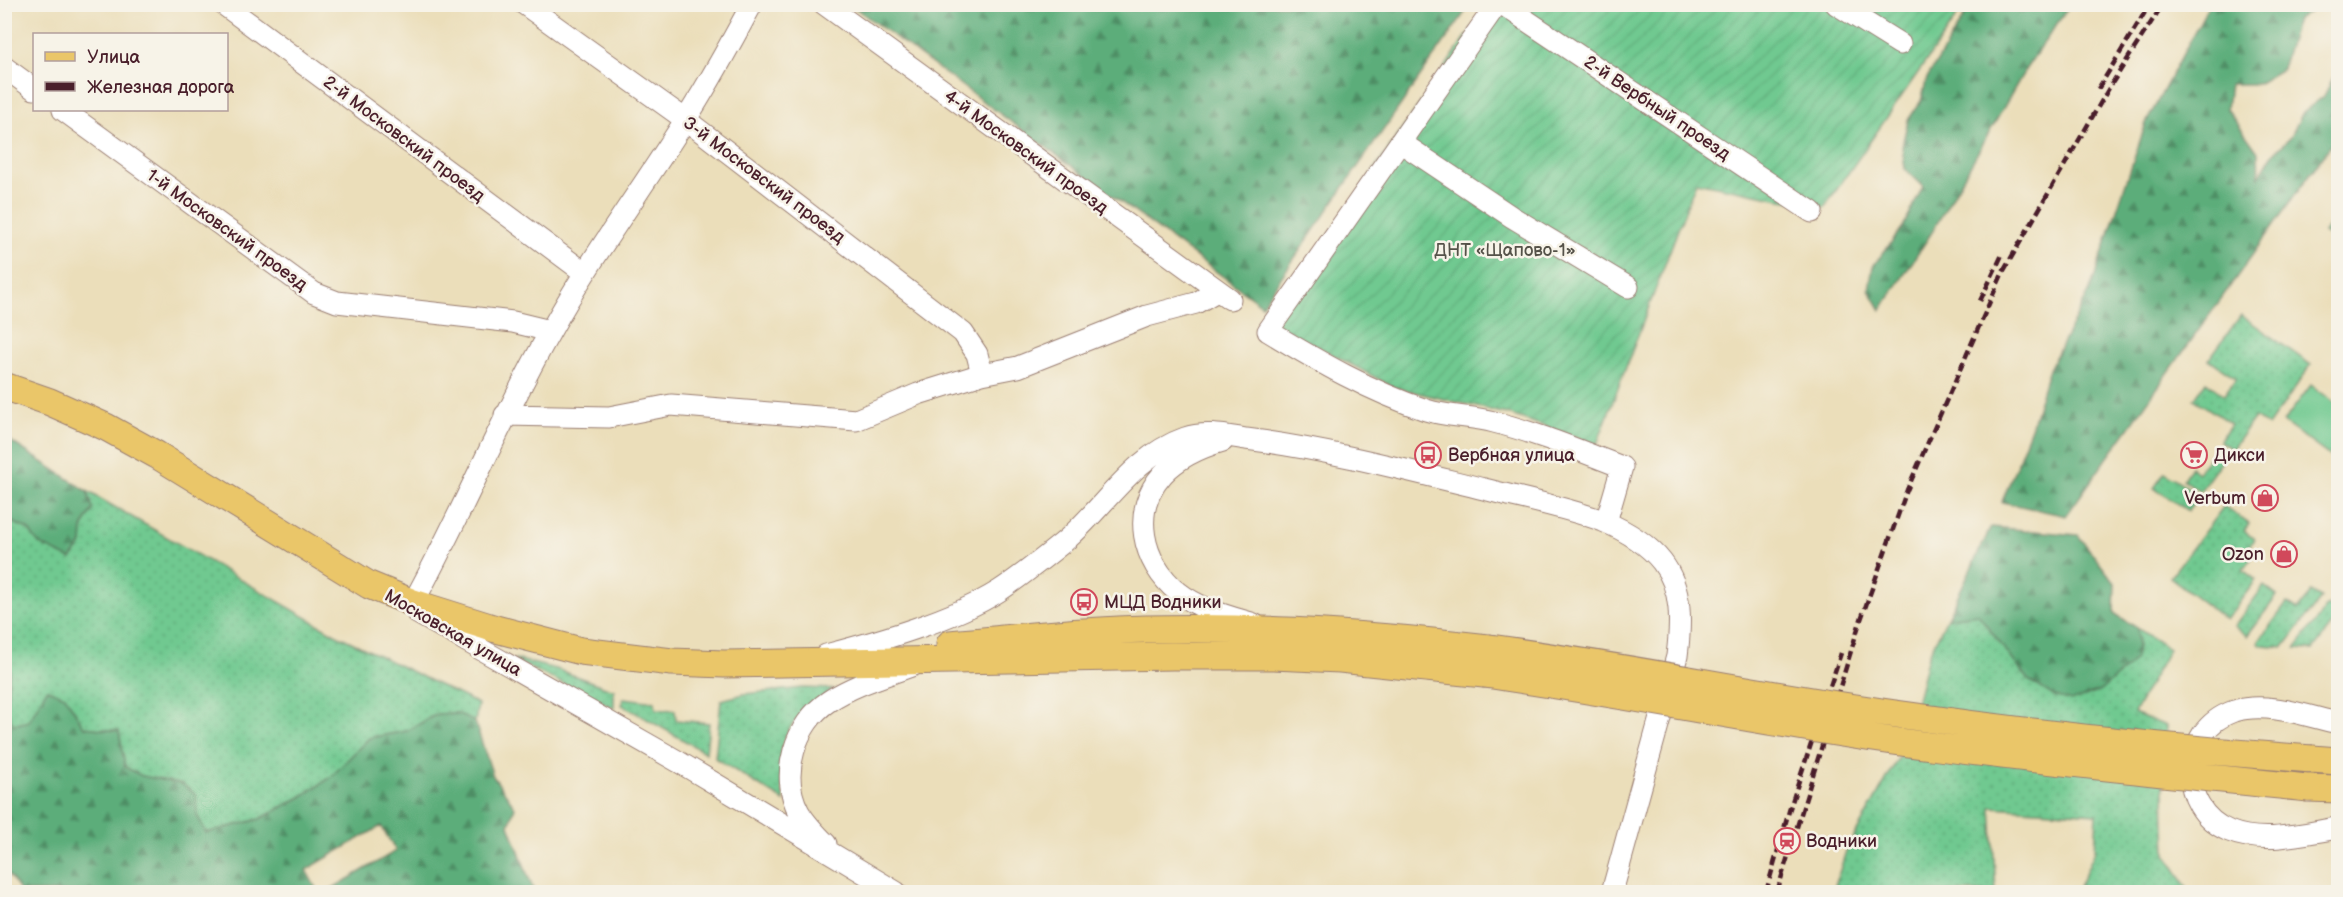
<svg xmlns="http://www.w3.org/2000/svg" width="2343" height="897" font-family="'Balsamiq Sans',sans-serif">
<style>
.grass{fill:url(#grass-dots);stroke:#5c745e;stroke-width:1.5}
.forest{fill:url(#forest-firs);stroke:#526652;stroke-width:1.5}
.park{fill:#6fc990;stroke:#5c745e;stroke-width:1.5}
.garden{fill:url(#garden-furrows);stroke:#5c745e;stroke-width:1.5}
.lines{fill:none;stroke-linecap:round;stroke-linejoin:round}
.minor-casing{stroke:#9a7e72;stroke-width:23}
.major-casing{stroke:#9a7e72;stroke-width:29}
.minor{stroke:#fff;stroke-width:21}
.major{stroke:#eac669;stroke-width:27}
.rail{stroke:#4a1f2b;stroke-width:4.5;stroke-dasharray:9 4.5;stroke-linecap:butt}
.major-bridge-casing{stroke:#9a7e72;stroke-width:29;stroke-linecap:butt}
.major-bridge{stroke:#eac669;stroke-width:27}
.labels{text-anchor:middle;dominant-baseline:central;stroke-width:5;stroke-linejoin:round;paint-order:stroke}
.street-label{font-size:18px;fill:#4a1f2b;stroke:#f7f3e8}
.park-label{font-size:18px;fill:#555249;stroke:#f7f3e8}
.poi-label{font-size:18px;fill:#4a1f2b;stroke:#f7f3e8;text-anchor:start}
</style>
<defs>
<pattern id="grass-dots" width="8" height="8" patternUnits="userSpaceOnUse" patternTransform="scale(1.5)"><rect width="8" height="8" fill="#6fc990"/><path d="M2 2h.1M6 6h.1" fill="none" stroke="#62ac7c" stroke-width="1.8" stroke-linecap="round"/></pattern>
<pattern id="forest-firs" width="22" height="20" patternUnits="userSpaceOnUse" patternTransform="scale(1.5)"><rect width="22" height="20" fill="#5bad7a"/><path d="M5 1l3.5 6h-7zM16 11l3.5 6h-7z" fill="#4d8c64"/></pattern>
<pattern id="garden-furrows" width="10" height="10" patternUnits="userSpaceOnUse" patternTransform="scale(1.5)"><rect width="10" height="10" fill="#6fc990"/><path d="M-1 1l2-2M0 10L10 0M9 11l2-2" fill="none" stroke="#62ac7c"/></pattern>
</defs>
<rect width="100%" height="100%" fill="#f7f3e8"/>
<filter id="ink" filterUnits="userSpaceOnUse"><feTurbulence type="fractalNoise" baseFrequency=".0167" numOctaves="2"/><feDisplacementMap in="SourceGraphic" scale="12" xChannelSelector="R" yChannelSelector="G"/><feConvolveMatrix kernelMatrix="1 2 1 2 8 2 1 2 1" color-interpolation-filters="sRGB"/></filter>
<filter id="wash" filterUnits="userSpaceOnUse"><feTurbulence type="fractalNoise" baseFrequency=".008" numOctaves="4" result="noise"/><feDisplacementMap in="SourceGraphic" scale="24" xChannelSelector="R" yChannelSelector="G"/><feGaussianBlur stdDeviation="1.35" result="paint"/><feColorMatrix in="noise" values="0 0 0 0 0 0 0 0 0 0 0 0 0 0 0 0 0 1.4 0 .05"/><feComposite in="paint" operator="in"/></filter>
<g filter="url(#wash)">
<rect width="100%" height="100%" fill="#ebdeba"/>
<path class="grass" d="M2241,315L2311,365L2268,426L2255,417L2232,449L2219,441L2231,424L2194,399L2206,382L2224,395L2236,378L2209,359Z
M2213,452L2223,459L2200,491L2183,479L2191,467L2198,472Z
M2165,472L2199,495L2188,511L2154,488Z
M87,491L335,634L478,704L475,722L457,713L437,714L407,731L369,738L330,778L301,797L260,819L206,833L197,815L196,795L182,784L141,776L125,767L119,731L84,727L65,696L47,689L29,721L13,725L6,707L10,670L4,665V568L7,549L5,545V528L11,522L28,529L39,544H82L83,526L93,509Z
M2224,506L2249,524L2244,531L2254,539L2248,548L2255,553L2243,570L2256,580L2226,620L2170,577Z
M2264,586L2277,596L2247,636L2234,626Z
M2311,592L2321,598L2284,647L2262,645L2258,642L2287,603L2298,610Z
M2328,605L2338,612V617L2313,650L2295,649Z
M1978,614L2028,680L2138,646L2137,628L2169,649L2134,713L2166,726L2163,764L2166,854L2187,888L2184,892H2079L2078,889L2095,851L2097,814L1991,807L1996,892H1833L1846,851L1905,746L1928,656L1947,618Z
M515,659L556,669L614,690V708L515,661Z
M803,688L833,689C783,724 774,740 784,801L715,758L721,700L744,694Z
M624,698L655,702L656,709L675,710L676,720L709,723L706,753L622,705Z"/>
<path class="forest" d="M851,5H1470L1262,305Z
M1971,5H2004L2022,12L2029,5H2070L2027,67L1932,232L1881,310L1869,289L1873,266L1903,227L1923,186L1905,169L1902,146L1908,120L1921,101L1927,78Z
M2209,5H2322L2297,19L2282,69L2257,84H2230L2227,109L2258,152L2259,177L2272,155L2291,136L2303,112L2324,96L2336,72L2338,55V135L2066,516L2002,502L2032,425L2048,371L2090,290L2146,123Z
M4,437L87,491L93,509L83,526L82,544L71,559L39,544L28,529L12,522L5,528Z
M1991,527L2078,535L2115,583L2114,613L2137,628L2138,646L2134,661L2100,691L2071,701L2054,696L2028,680L1978,614L1947,618Z
M4,665L10,669L6,707L13,725L29,721L47,689L65,696L84,727L119,731L125,767L142,776L182,784L196,795L197,815L206,833L260,819L301,797L330,778L369,738L407,731L437,714L457,713L475,722L493,776L515,807L509,825L534,892H326L396,851L381,826L306,870L318,892H21L5,869Z"/>
<path class="park" d="M2338,212V242L2324,233Z
M2311,385L2338,405V462L2283,422Z"/>
<path class="garden" d="M1488,5H1965L1824,208L1696,182L1597,444L1511,415L1393,387L1270,321Z"/>
</g>
<g filter="url(#ink)">
<g class="lines">
<defs>
<path id="minor" d="M223,4L585,273
M524,4L686,120L963,333L977,354L982,374
M824,4L1230,299
M1497,4L1268,331C1319,362 1369,391 1426,410C1448,417 1472,416 1494,422C1538,433 1580,451 1622,467L1606,522
M1502,4L1812,212
M1836,4L1900,44
M4,67L34,89
M63,110L314,293L337,302L513,322L550,331
M1400,142L1512,217L1628,287
M505,415L609,417L671,405L856,420L918,394L982,374L1018,367L1147,316L1196,303L1217,291
M1223,441C1202,447 1179,457 1163,474C1130,510 1142,563 1178,592C1199,609 1228,616 1254,624
M413,603C462,514 500,420 550,332C590,259 640,192 684,122C709,84 730,44 752,4
M417,613L679,762L896,892
M826,655C879,641 953,620 999,591C1022,576 1044,558 1065,541C1105,507 1133,456 1185,438C1205,431 1227,436 1246,439C1326,449 1406,470 1484,489C1523,499 1565,507 1603,521C1624,530 1648,544 1662,562C1683,589 1681,624 1677,656L1612,892
M2338,723C2306,716 2267,701 2234,711C2179,730 2175,808 2229,831C2263,845 2304,833 2338,828
M826,844C816,834 806,824 799,812C779,776 795,723 829,701C855,684 885,676 914,665"/>
<path id="major" d="M4,386L50,402L106,427L157,455L369,585L413,603L496,629L581,651L672,662L724,664L1173,656H1273L1340,659L1484,674
M950,644C1000,640 1050,633 1101,631C1230,624 1359,633 1488,648
M2312,759L2338,761
M2308,788L2338,789"/>
</defs>
<use href="#minor" class="minor-casing"/>
<use href="#major" class="major-casing"/>
<use href="#minor" class="minor"/>
<use href="#major" class="major"/>
<path class="rail" d="M2098,89L2150,4
M1980,301L2002,255
M1766,892L1789,811L1841,653
M1777,892L1859,625L1907,490L2003,272L2109,88L2163,4"/>
<defs>
<path id="major-bridge" d="M1488,648C1625,666 1760,695 1896,714C2035,734 2173,749 2312,759
M1484,674C1621,693 1756,721 1893,741C2031,760 2170,774 2308,788"/>
</defs>
<use href="#major-bridge" class="major-bridge-casing"/>
<use href="#major-bridge" class="major-bridge"/>
</g>
</g>
<defs>
<symbol id="bus-ring" viewBox="-11 -11 22 22"><circle r="9.5" fill="#f7f3e8" stroke="#d1495b" stroke-width="1.5"/><path d="M-5-6H5V4H4V6H2V4H-2V6H-4V4H-5ZM-3.5-4V0h7V-4ZM-3.5 1.2v1.5H-2V1.2ZM2 1.2v1.5H3.5V1.2Z" fill="#d1495b"/></symbol>
<symbol id="supermarket-ring" viewBox="-11 -11 22 22"><circle r="9.5" fill="#f7f3e8" stroke="#d1495b" stroke-width="1.5"/><path d="M-6-5.5h2.5l.6 2H6L4.5 2H-2.5L-4.4-4H-6ZM-1.5 3.2a1.3 1.3 0 1 0 .1 0ZM3 3.2a1.3 1.3 0 1 0 .1 0Z" fill="#d1495b"/></symbol>
<symbol id="shop-ring" viewBox="-11 -11 22 22"><circle r="9.5" fill="#f7f3e8" stroke="#d1495b" stroke-width="1.5"/><path d="M-5-2.5h2.3a2.7 3.5 0 0 1 5.4 0H5L5.5 6h-11ZM-1.5-2.5h3a1.5 2.3 0 0 0-3 0Z" fill="#d1495b"/></symbol>
<symbol id="station-ring" viewBox="-11 -11 22 22"><circle r="9.5" fill="#f7f3e8" stroke="#d1495b" stroke-width="1.5"/><path d="M-3-6H3Q5-6 5-4V2Q5 4 3 4L4.5 6H3L1.5 4h-3L-3 6H-4.5L-3 4Q-5 4-5 2V-4Q-5-6-3-6ZM-3.5-4v3h7v-3ZM-3.5 1v1.5H-2V1ZM2 1v1.5H3.5V1Z" fill="#d1495b"/></symbol>
</defs>
<g fill-rule="evenodd">
<use href="#bus-ring" x="1413" y="440" width="30" height="30"/>
<use href="#supermarket-ring" x="2179" y="440" width="30" height="30"/>
<use href="#shop-ring" x="2250" y="483" width="30" height="30"/>
<use href="#shop-ring" x="2269" y="539" width="30" height="30"/>
<use href="#bus-ring" x="1069" y="587" width="30" height="30"/>
<use href="#station-ring" x="1772" y="826" width="30" height="30"/>
</g>
<g class="labels">
<g class="street-label">
<text transform="translate(1657 108) rotate(34)">2-й Вербный проезд</text>
<text transform="translate(404 139) rotate(37)">2-й Московский проезд</text>
<text transform="translate(1026 152) rotate(36)">4-й Московский проезд</text>
<text transform="translate(764 180) rotate(37)">3-й Московский проезд</text>
<text transform="translate(227 230) rotate(36)">1-й Московский проезд</text>
<text transform="translate(453 633) rotate(30)">Московская улица</text>
</g>
<g class="park-label">
<text x="1505" y="250">ДНТ «Щапово-1»</text>
</g>
<g class="poi-label">
<text x="1448" y="455">Вербная улица</text>
<text x="2214" y="455">Дикси</text>
<text x="2246" y="498" text-anchor="end">Verbum</text>
<text x="2264" y="554" text-anchor="end">Ozon</text>
<text x="1104" y="602">МЦД Водники</text>
<text x="1806" y="841">Водники</text>
</g>
</g>
<rect width="2343" height="897" fill="none" stroke="#f7f3e8" stroke-width="24"/>
<rect x="33" y="33" width="195" height="78" fill="#f7f3e8" stroke="#b29e9c" stroke-width="1.5"/>
<rect x="45" y="52" width="30" height="9" fill="#eac669" stroke="#b29e9c" stroke-width="1.5"/>
<text x="87" y="63" font-size="18" fill="#4a1f2b">Улица</text>
<rect x="45" y="82" width="30" height="9" fill="#4a1f2b" stroke="#b29e9c" stroke-width="1.5"/>
<text x="87" y="93" font-size="18" fill="#4a1f2b">Железная дорога</text>
</svg>
